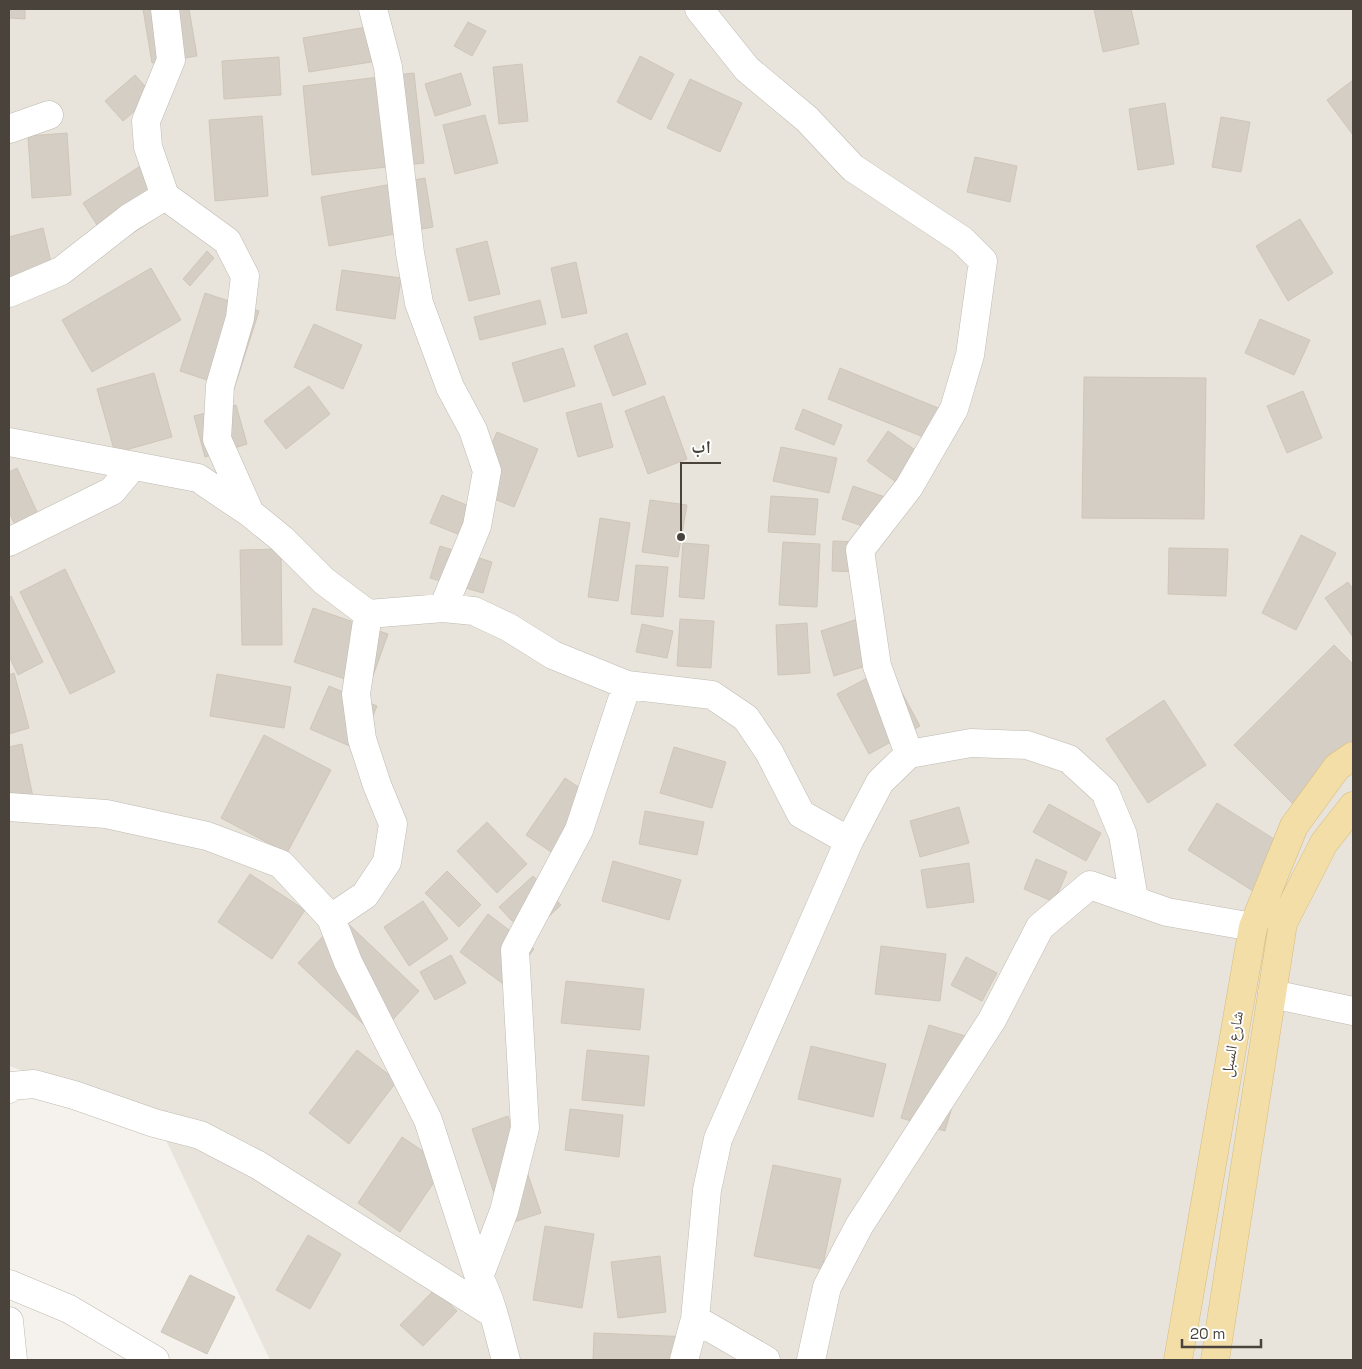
<svg xmlns="http://www.w3.org/2000/svg" width="1362" height="1369" font-family="'Space Grotesk','Noto Naskh Arabic',sans-serif">
<style>
.residential{fill:#e8e4dc}
.building{fill:#d5cec4;stroke:#cfc6b8}
.lines{fill:none;stroke-linecap:round;stroke-linejoin:round}
.street-casing{stroke:#bfbab0;stroke-width:29}
.primary-casing{stroke:#d7bb79;stroke-width:29}
.street{stroke:#fff;stroke-width:28}
.primary{stroke:#f3dea8;stroke-width:28}
.labels{text-anchor:middle;dominant-baseline:central;stroke-width:4;stroke-linejoin:round;paint-order:stroke}
.street-label{font-size:16px;fill:#49433b;stroke:#fff}
.leader{fill:none;stroke:#49433b;stroke-width:2}
.callout-dot{fill:#49433b;stroke:#fff;stroke-width:2}
.callout-label{font-size:18px;text-anchor:middle;font-weight:bold;fill:#49433b;stroke:#fff;stroke-width:4;stroke-linejoin:round;paint-order:stroke}
</style>
<rect width="100%" height="100%" fill="#f5f2ed"/>
<path class="residential" d="M9,9H1353V1360H270L154,1115L9,1066Z"/>
<path class="building" d="M9,9H25V19L9,18Z
M143,9H189L197,56L152,63Z
M1094,9H1131L1139,44L1103,52Z
M468,22L486,31L472,56L454,46Z
M390,23L396,58L309,72L303,38Z
M640,56L674,74L651,120L617,102Z
M279,57L281,95L224,99L222,61Z
M522,64L528,121L499,124L493,67Z
M414,73L424,163L312,175L303,86Z
M461,73L471,105L435,116L425,84Z
M135,75L153,95L123,121L105,101Z
M690,79L742,103L720,152L667,128Z
M1353,80V135L1327,100Z
M1165,103L1174,164L1138,170L1129,109Z
M485,115L498,163L455,174L443,125Z
M262,116L268,196L215,201L209,120Z
M1221,117L1250,122L1241,172L1212,167Z
M67,133L71,195L32,198L28,136Z
M975,157L1017,166L1010,202L967,192Z
M145,163L173,207L111,247L83,203Z
M425,178L433,227L329,246L321,197Z
M1300,219L1333,273L1288,301L1256,246Z
M43,228L54,275L9,287V237Z
M487,241L500,294L469,301L456,249Z
M207,251L214,258L190,286L183,279Z
M576,262L587,313L562,318L551,268Z
M151,268L181,320L92,372L62,320Z
M342,270L401,278L395,319L336,310Z
M205,293L259,311L234,389L180,371Z
M540,300L546,324L480,340L474,317Z
M1260,319L1310,340L1294,375L1245,353Z
M314,324L362,345L343,389L294,367Z
M627,333L646,384L613,396L594,346Z
M563,348L575,386L524,402L512,363Z
M840,368L958,416L946,446L828,399Z
M154,373L172,437L115,453L97,389Z
M1084,377L1206,378L1204,519L1082,518Z
M309,386L330,414L286,449L264,421Z
M1303,391L1322,438L1287,453L1267,406Z
M664,396L687,459L648,474L625,411Z
M601,403L613,447L578,457L566,413Z
M236,405L247,444L205,457L194,416Z
M803,409L842,425L834,445L795,429Z
M888,431L928,459L907,490L867,461Z
M497,432L538,449L514,507L472,490Z
M781,447L837,458L829,493L773,481Z
M17,468L43,525L20,536L9,512V472Z
M853,486L885,497L874,530L842,519Z
M442,495L489,514L478,542L430,523Z
M771,496L818,499L815,535L768,532Z
M650,500L687,505L678,557L642,552Z
M600,518L630,523L618,601L588,597Z
M1301,535L1336,553L1296,630L1262,613Z
M833,541L860,542L858,572L832,571Z
M783,542L820,544L817,607L779,605Z
M683,543L709,545L704,599L679,597Z
M440,546L492,562L483,593L430,578Z
M1169,548L1228,549L1226,596L1168,594Z
M281,549L282,645H242L240,550Z
M636,565L668,567L663,617L631,614Z
M65,569L115,672L70,694L20,592Z
M1348,582L1353,589V637L1325,598Z
M11,596L43,662L18,675L9,656V598Z
M313,608L388,634L369,687L294,662Z
M861,618L875,663L834,676L821,631Z
M680,619L714,621L711,668L677,666Z
M807,623L810,673L778,675L776,625Z
M642,624L673,631L667,658L636,652Z
M1334,645L1353,664V743L1293,804L1234,745Z
M888,667L920,726L869,754L837,694Z
M14,673L29,728L9,734V675Z
M217,674L291,687L284,728L210,716Z
M329,686L377,706L359,750L310,729Z
M1164,700L1206,765L1148,803L1106,739Z
M264,735L331,770L287,853L221,818Z
M22,744L34,802L9,808V747Z
M674,747L726,762L712,808L660,793Z
M565,778L602,803L563,860L526,835Z
M1217,803L1282,844L1253,891L1188,850Z
M1049,804L1101,833L1086,861L1033,832Z
M959,807L969,843L920,857L910,821Z
M645,811L704,822L697,855L639,844Z
M487,822L527,864L497,893L457,851Z
M1036,859L1067,872L1054,902L1024,889Z
M613,861L681,880L669,920L602,901Z
M969,863L974,902L927,908L921,870Z
M447,871L481,905L459,927L425,893Z
M250,874L305,910L272,959L218,922Z
M533,876L561,905L527,937L499,907Z
M423,901L448,939L409,966L384,927Z
M488,914L534,949L506,986L460,952Z
M341,917L419,991L377,1037L298,963Z
M881,946L946,954L940,1001L875,994Z
M451,955L466,983L435,1000L420,972Z
M966,957L997,973L982,1001L951,985Z
M566,981L644,989L640,1030L561,1023Z
M929,1025L972,1038L945,1131L901,1118Z
M811,1046L886,1064L873,1117L798,1099Z
M357,1050L397,1081L349,1144L309,1113Z
M587,1050L649,1056L644,1106L582,1100Z
M570,1109L623,1115L619,1157L565,1150Z
M508,1116L541,1213L505,1225L472,1129Z
M402,1137L445,1166L400,1232L358,1203Z
M773,1165L841,1179L822,1269L754,1256Z
M545,1226L594,1234L582,1308L533,1300Z
M308,1235L341,1254L310,1309L276,1290Z
M660,1256L666,1312L618,1318L611,1262Z
M190,1275L235,1297L207,1354L161,1332Z
M435,1289L457,1311L423,1346L400,1325Z
M594,1333L692,1337L691,1360H593Z"/>
<g class="lines">
<defs>
<path id="street" d="M165,9L171,60L146,121L148,147L165,196
M373,9L388,67L410,253L419,303L450,387L473,430L487,471L477,526L443,608
M699,9L747,69L807,119L853,168L962,240L983,261L970,355L954,409L909,487L860,550L877,666L909,754
M9,129L49,115
M9,293L61,271L129,218L165,196L227,241L245,276L240,318L220,386L217,439L250,513
M9,442L198,478L250,513L282,539L324,581L368,614
M9,542L112,491L133,466
M9,807L106,814L207,836L281,864L331,918L348,962L428,1120L479,1277C493,1303 498,1332 506,1360
M331,918L365,895L387,862L393,824L377,785L362,739L356,694L368,614L443,608L474,611L508,627L553,655L627,685L712,695L746,718L769,752L801,814L849,841
M1272,994L1353,1011
M9,1089L11,1086L34,1084L74,1095L154,1123L200,1135L258,1165L492,1313
M479,1277L504,1211L525,1128L515,950L579,830L627,685
M9,1284L69,1309L155,1360
M695,1319L766,1360
M9,1321L13,1360
M684,1360L695,1319L707,1190L718,1139L849,841L880,782L909,754L971,743L1027,745L1069,759L1105,792L1123,835L1134,899
M811,1360L827,1287L859,1226L992,1020L1040,927L1090,885L1167,912L1253,927"/>
<path id="primary" d="M1178,1360L1253,927L1294,826L1337,767L1353,756
M1215,1360L1283,923L1324,843L1353,806"/>
</defs>
<use href="#street" class="street-casing"/>
<use href="#primary" class="primary-casing"/>
<use href="#street" class="street"/>
<use href="#primary" class="primary"/>
</g>
<g class="labels">
<g class="street-label">
<text transform="translate(1232 1044) rotate(-80)">شارع السبل</text>
</g>
</g>
<path class="leader" d="M681 537L681 463H721"/>
<circle class="callout-dot" cx="681" cy="537" r="5"/>
<g class="callout-label">
<text x="701" y="453">اب</text>
</g>
<rect width="1362" height="1369" fill="none" stroke="#49433b" stroke-width="20"/>
<path d="M1182 1339v8h79v-8" fill="none" stroke="#49433b" stroke-width="2.5"/>
<text x="1190" y="1339" font-size="15" fill="#49433b" stroke="#ffffff" stroke-width="4" paint-order="stroke">20 m</text>
</svg>
